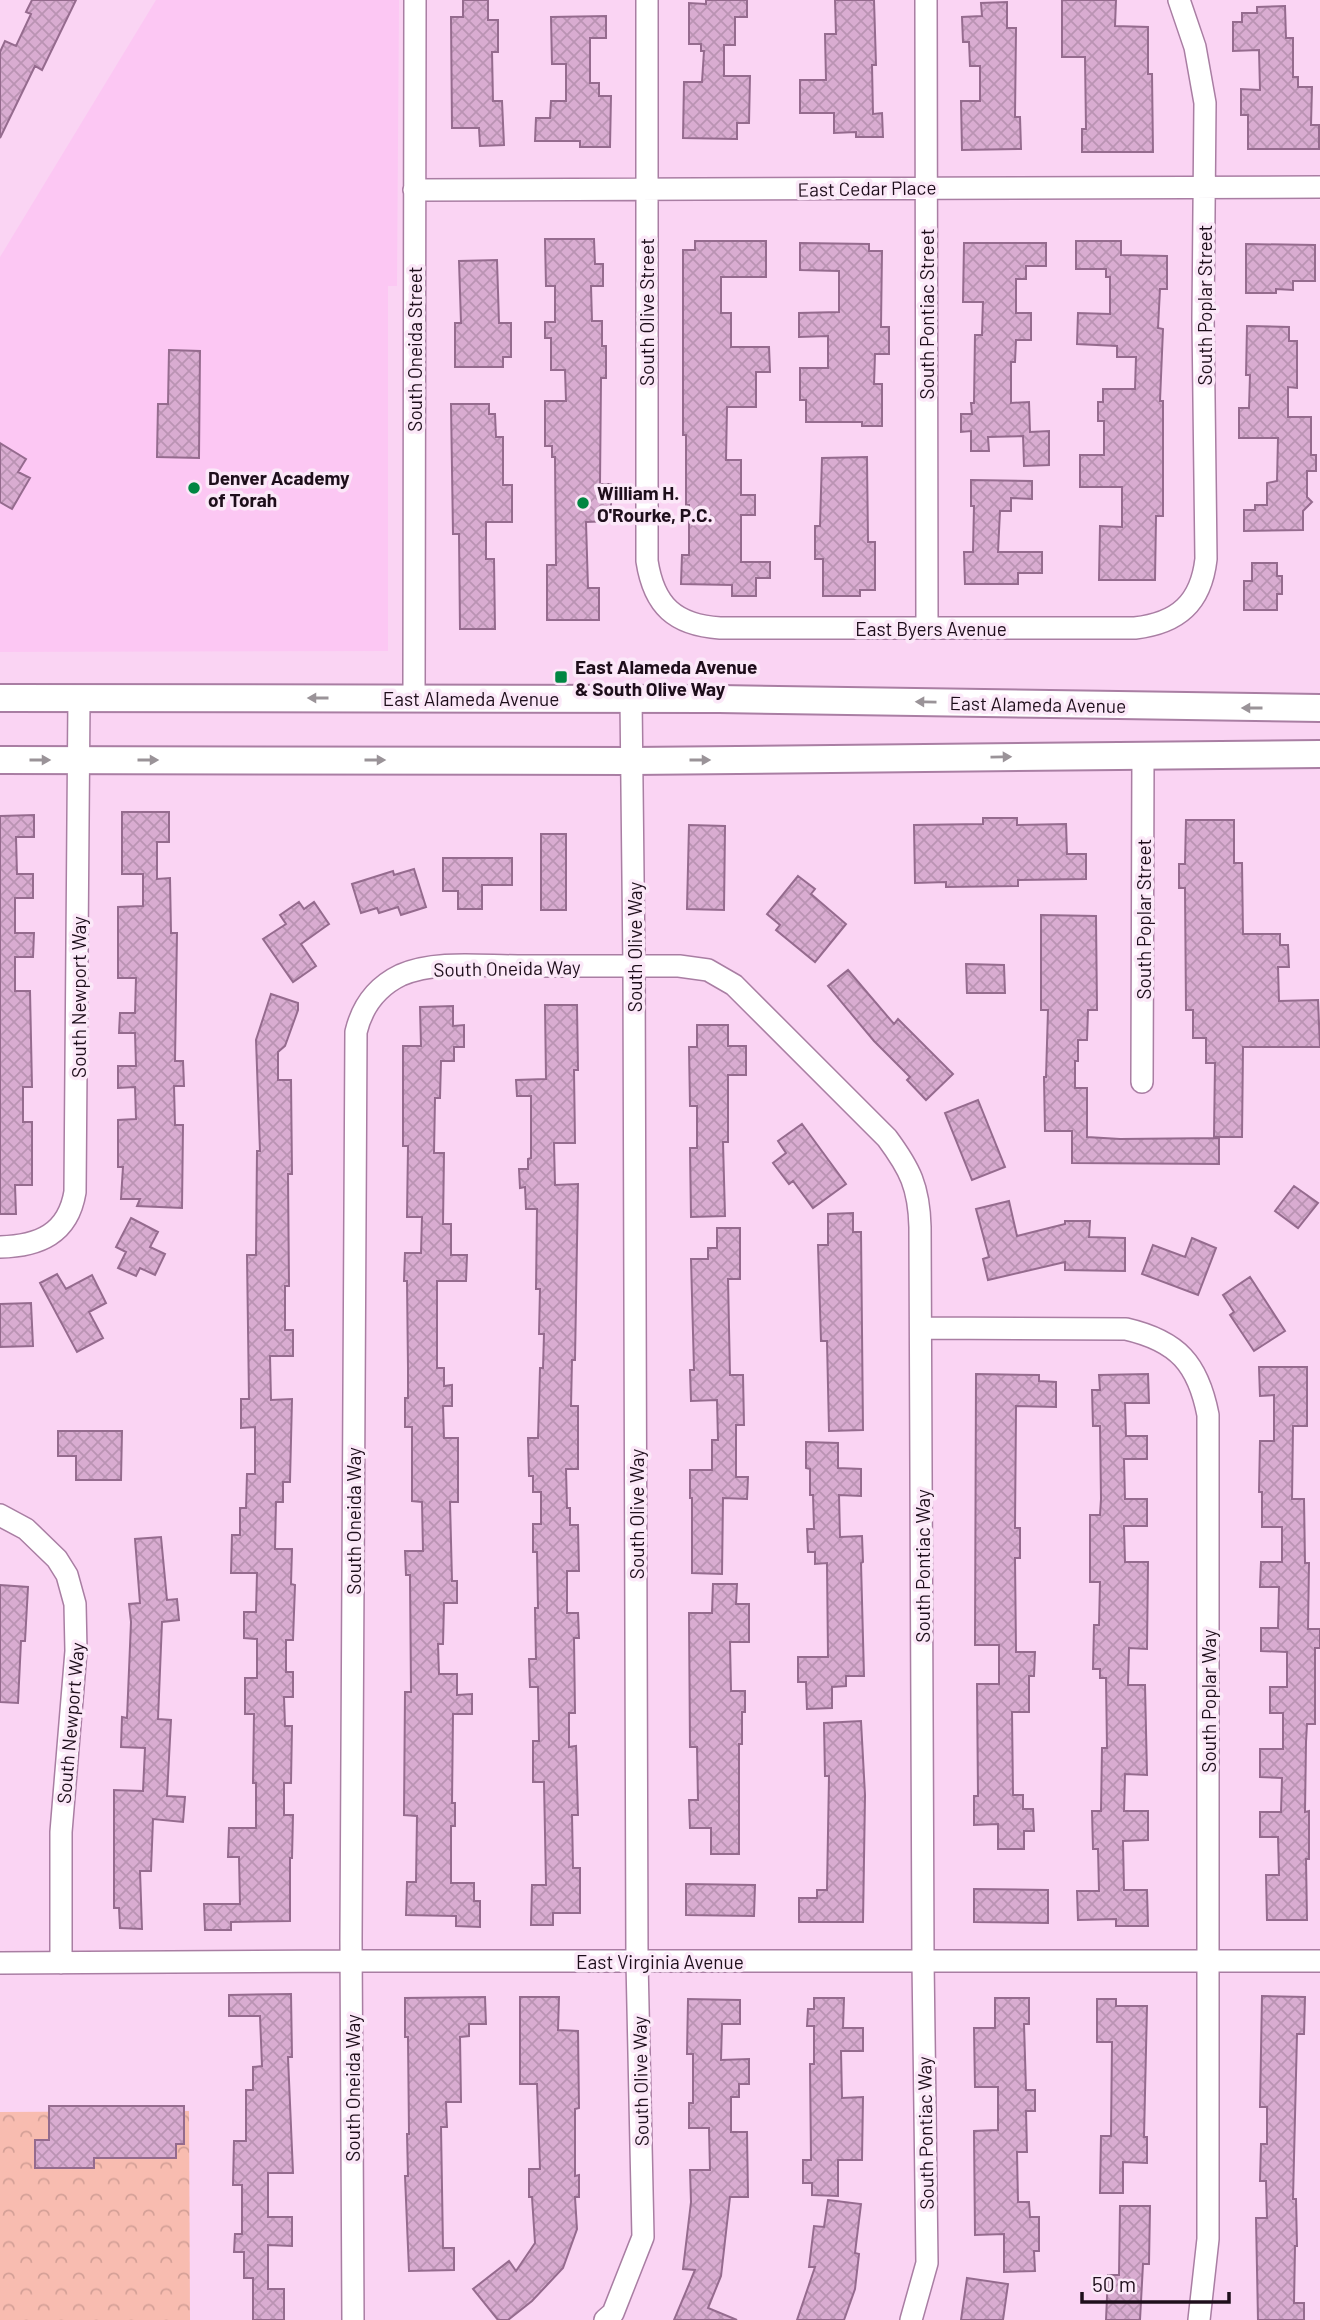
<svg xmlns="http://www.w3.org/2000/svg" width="1320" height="2320" font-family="Barlow,sans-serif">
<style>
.built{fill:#fcc7f3}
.forest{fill:url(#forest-crowns)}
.building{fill:url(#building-cross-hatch);stroke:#956b8e;stroke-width:2}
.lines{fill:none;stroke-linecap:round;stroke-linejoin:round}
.minor-casing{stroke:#a97ea3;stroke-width:24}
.major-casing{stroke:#a97ea3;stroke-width:30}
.minor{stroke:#fff;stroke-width:21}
.major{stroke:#fff;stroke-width:26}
.oneway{fill:#9a9398}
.poi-dot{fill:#008642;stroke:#fbe8f8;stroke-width:2.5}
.labels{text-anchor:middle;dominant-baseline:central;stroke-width:7;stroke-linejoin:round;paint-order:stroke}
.street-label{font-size:19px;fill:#1e0e1b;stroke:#fbe8f8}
.poi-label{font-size:19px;font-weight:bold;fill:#1e0e1b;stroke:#fbe8f8;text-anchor:start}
</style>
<defs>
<pattern id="forest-crowns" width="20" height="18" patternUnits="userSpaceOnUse" patternTransform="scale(1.75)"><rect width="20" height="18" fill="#f8bcb0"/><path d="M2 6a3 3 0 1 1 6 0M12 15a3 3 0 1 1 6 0" fill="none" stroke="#d4a097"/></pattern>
<pattern id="building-cross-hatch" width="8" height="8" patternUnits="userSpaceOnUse" patternTransform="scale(1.75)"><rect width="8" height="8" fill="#d9acd1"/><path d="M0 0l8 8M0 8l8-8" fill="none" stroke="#ba93b3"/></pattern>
</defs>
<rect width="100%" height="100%" fill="#fad4f3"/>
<path class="built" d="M156,0H399L397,286H388V651L0,652V257Z"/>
<path class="forest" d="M189,2111L190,2320H0V2112Z"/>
<path class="building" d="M32,0H76L42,70L35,66L0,138V52L5,41L16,46L31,14L26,12Z
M463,0H488V20H498V52H492L493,101H502L504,145L480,146L479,128H452L451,17H463Z
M706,0H747V17H735V45H724V76H750L749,123H737V139L683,138L684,82H702L704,51H701V44H689V3L706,4Z
M835,0H874L876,65H872L873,114L882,113L883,137H856V132L834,133V113H800V80H826L825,34H836Z
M1062,0H1116L1115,26L1148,27V74H1152L1153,152H1082V129H1086L1085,57H1062Z
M1007,2V28H1016L1015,117H1020L1021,149L962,150L961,101H980V66H970L969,42H963L962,17L982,16L981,3Z
M1285,6L1286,38H1293V77H1298V87H1312L1311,125H1319V149H1248V115H1241V89L1260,90L1259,50L1233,51V22H1242V13H1257V7Z
M606,16V38H590V83H599V96H611L610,147H580V141H535L536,118H550L551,101H566V64H552L551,17Z
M545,239H594L595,264H603V286H591L592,321H602V346H606V378H601L600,484H611V521L586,522L588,588H599V620H547V565H556L555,457H552V446H545V401H566L565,370H551V338H545V322H555V286H546Z
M695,241H766V277H721V313H731V347H769L770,372H756V407H727L726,460H741V495H755V515H741V562H770V578H756V596H732V585L681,584L682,555H689V505H686V435H683V250H695Z
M1076,241H1121V255L1167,256V289H1160L1158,328L1163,329L1160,401H1163V516H1156L1155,580H1099L1100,526L1122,527V487H1080V455H1104V421H1098V402H1103V389H1135L1136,357H1117V346L1077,344L1078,313L1110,314V277H1106V269H1076Z
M800,243L869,244V251H882L881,327H889V354H875L874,384H882V426H862V422H806V400H800V368H828V336L799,337V313L839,312V271L800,270Z
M964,243H1046V266H1026V279H1016V313H1031V340H1016L1015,362H1011V403L1029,402L1030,432L1049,431V465L1024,466L1023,436L988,437L989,451H971V431L961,432V414H972L971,403H974L975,335H982L983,302H963Z
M1246,244L1315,245V281H1293V290L1276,289V293H1246Z
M497,260L499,323H511V357H503V367H455V323H461L459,261Z
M1247,326L1289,327V341H1297V388L1288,387V417H1311V455H1316V471H1307V497L1312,502L1303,511V530L1244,531V510H1255V505H1267V483L1277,481L1278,438H1239V408H1249L1250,375H1246Z
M169,350L200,351L199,458L157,457L158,404H168Z
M451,404H489V414H495L496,437H503V485H512V522H486V559H494L495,629H460L459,534H453Z
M0,443L26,459L18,472L30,478L12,509L0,502Z
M867,457L868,542H875V590H860V596H823V559H815V526H820L822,458Z
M971,480L1032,481V499L1011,498V511H1000L998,552H1042V573H1018V584H965L964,552H973L974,506H971Z
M1252,563H1277V576H1282V594H1277V610H1244V581H1252Z
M122,812H169V842H157V879L170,878L171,933H177L175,1061H183L184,1086H174L175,1125H183L182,1208L137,1206L140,1199H121L123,1167H118V1120L136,1119L135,1087L118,1088V1066H136L135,1033H119L120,1013H135L136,978H118V907L143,906V874H122Z
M34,815V837H16L17,874H33V898H15V933H34L33,957H15V991H30L32,1087H23V1122H32V1185H15L16,1214H0V816Z
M983,818H1017V825L1066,824L1067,854H1086V879L1018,880V886L946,887V882L915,883L914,825L983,824Z
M1186,820H1234V863H1242L1243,934H1280V945H1288L1289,967H1278L1279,1001L1318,1000L1320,1047H1243L1242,1137H1214L1215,1063H1206V1038H1193V1010H1186L1185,888H1179V864H1185Z
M689,825L725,826L724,910L687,909Z
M541,834H566V910H541Z
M443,858H512V885H482V909H458V891H443Z
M414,869L426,907L401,915L398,907L379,913L377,908L361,913L352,884L393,871L394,875Z
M798,876L815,889L811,894L846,924L815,962L776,930L780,925L767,914Z
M299,902L304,909L314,902L329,924L301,944L316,966L293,982L263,939L286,924L280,915Z
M1041,915L1096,916L1097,1010H1088L1087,1040H1078V1061H1075V1088H1087V1137L1120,1139L1219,1138V1164L1072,1163V1131H1045L1044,1077H1046L1048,1010H1041Z
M966,964L1004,965L1005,993H967Z
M848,970L894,1024L898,1019L953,1074L926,1100L907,1080L910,1077L874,1041L828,986Z
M271,994L298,1003V1010L285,1046L278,1052V1080H291L292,1174H288L289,1286H285V1330H293V1356H270L271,1400L292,1399L290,1482H283V1502H276L275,1549H292L291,1584L295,1585L293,1640H286V1672H293V1697H284L285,1726H292L291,1783H284V1815H293L292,1858H290V1921L231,1922V1930H205L204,1904H240L239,1857H228L229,1828H256V1783H253L254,1714H245V1678H257V1639L244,1638V1612H256L257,1573H231L232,1535H240V1508H246L247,1474H255V1427L241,1428V1399H249L247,1255H256L257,1151H260L256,1040Z
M545,1005H577L578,1070H574L575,1143H554L555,1185L578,1184L575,1360H572L571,1406H578V1469H566L567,1508H570V1525H578L579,1571H567V1613H578L579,1638H574L575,1713H569V1747L576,1746L578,1815H572L573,1868H580V1913H553V1925H531L532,1885H546L544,1782H533V1741H539L538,1687H530L529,1659H536L535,1608H538L537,1552H533V1524H541V1492H533V1476H529L528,1438H538L540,1368H543L544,1334H539L540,1289H536L537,1209H526L525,1187L520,1188L519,1169H528V1159L531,1158V1096H517L516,1080L546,1079Z
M453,1006V1026L464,1025V1047H454V1061H441L440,1098H435L434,1153H444L443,1224H451V1255H467L466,1281H437V1368H444V1386L452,1385V1406H443L444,1438H458V1502H450L452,1581H457V1603H444L443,1644H438L439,1674H457V1695L472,1694V1714H453L452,1803H455V1826H451V1883H474V1901H480V1927L456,1926V1916L406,1915L407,1882H416L417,1816L404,1815L405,1692H411L410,1575H406L405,1551H423L422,1502L412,1501V1427H405V1398H408V1368L407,1281H404L405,1253H421L422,1217H407L408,1146H403V1046H421L420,1007Z
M697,1025H728V1046H746V1075H728V1142H723L725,1216L691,1217L690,1148H697V1106H690L689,1047H697Z
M978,1100L1005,1167L972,1180L945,1113Z
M802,1124L846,1184L813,1208L793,1181L789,1184L773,1163L786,1153L778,1141Z
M1294,1186L1318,1203L1298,1228L1275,1211Z
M1009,1201L1017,1236L1065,1224V1221H1090L1089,1237L1125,1238V1271L1065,1270V1262L988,1280L983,1259L989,1257L976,1209Z
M853,1213V1232H861L863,1430L829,1431L827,1341H821L818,1245H828V1214Z
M131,1218L158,1232L150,1247L165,1254L155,1275L140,1268L136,1276L118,1268L126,1252L116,1247Z
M717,1228H740V1279H728L730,1375H743L744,1425H736V1477H748L747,1499L723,1498L722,1574L692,1573V1498H690V1470H712V1440H718L717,1400L691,1401L690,1370H694L691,1259H708V1248H717Z
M1192,1238L1216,1248L1198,1295L1142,1274L1153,1245L1185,1257Z
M57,1274L66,1289L92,1275L106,1303L89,1312L103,1338L77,1352L40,1283Z
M1250,1277L1285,1331L1254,1351L1230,1315L1234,1312L1223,1295Z
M31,1303L33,1346L0,1347V1304Z
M1259,1367H1307V1426H1293L1292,1499H1304L1305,1563H1309L1308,1629H1320V1648H1315V1724H1307L1306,1742L1305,1812L1309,1811V1859H1306L1307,1920H1267L1266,1875H1279L1278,1837H1260V1812H1281L1282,1778L1260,1777V1749H1283V1713H1270V1687H1287V1652L1261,1651V1628H1278L1279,1587H1260L1261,1562H1282V1527H1262V1492H1259L1260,1441H1274V1395L1260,1396Z
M976,1374L1039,1375V1381L1056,1382V1407L1016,1406L1015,1528H1020V1558H1015L1016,1652H1035L1034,1676H1029V1712H1012L1013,1795H1023V1809H1033L1034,1831H1024V1849H998V1824L974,1825V1796H978L977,1684H999V1645H975Z
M1148,1374L1149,1403H1125L1126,1436H1147V1459H1124L1125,1499H1147V1526H1124L1125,1562H1148L1147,1649L1129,1648L1128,1685H1145L1147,1775L1125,1774L1124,1811H1148V1840L1123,1841L1124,1890H1147L1148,1926H1116V1919L1078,1920L1077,1891H1099L1098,1849H1093L1092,1811H1101L1102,1748H1107L1106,1678H1100V1669H1093L1094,1625H1099L1100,1582H1090V1515H1100L1101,1499L1100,1426H1093L1092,1390H1100L1099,1375Z
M58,1431H122L121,1480H76V1456H58Z
M806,1442L838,1443V1468L861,1469V1496L839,1495L840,1537L862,1536L863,1562L861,1563L864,1676H846V1686L832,1687V1708L807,1709L806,1682H798V1657H828L827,1563L815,1564V1552H808L807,1529H814L813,1495H810V1469L806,1468Z
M161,1537L167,1600L177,1599L179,1620L162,1622L158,1719L171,1720L167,1796L185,1797L183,1822L153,1819L151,1871H140L142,1929L120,1928L119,1908H114V1790L143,1791L145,1748L121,1747L122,1717L127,1718L131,1622L129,1604L140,1603L135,1539Z
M713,1584H737L736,1604H749V1642H730L731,1691H745V1712H742V1744H739V1854H711V1828H690L689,1800H698L697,1747H690L689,1613H712Z
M0,1585L28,1587L25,1641H21L18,1703L0,1702Z
M861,1721L865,1795L863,1922H799V1898H817V1890H827L829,1776H825L824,1723Z
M686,1884L755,1885L754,1916L686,1915Z
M974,1889L1048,1890V1923L974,1922Z
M291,1994L292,2057H288L293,2173H268V2217H292V2246L268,2245V2289H284V2320H253V2278H244V2252H234L235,2234H242V2185H233L234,2141H246V2090H253V2067L262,2066L260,2016H229V1995Z
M1262,1996L1305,1997L1304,2034H1297L1293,2199H1296L1297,2246H1295L1294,2303H1304V2320H1258L1256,2218H1267L1266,2181H1260L1261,2144H1267V2107H1260Z
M485,1997L486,2024H469V2036L460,2037L461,2102H446L447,2127H441L443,2248H454V2270L409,2271L405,2176H408L407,2134H409L408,2037H405V1998Z
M520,1997H559L558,2030L578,2031L579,2108L575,2109V2176L579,2175V2197H575L577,2229L563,2268L532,2301L508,2320H498L473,2289L509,2261L516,2271L535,2243L532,2197H529V2169H540L537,2084H520Z
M814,1998H844L843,2028H863V2051H841L842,2098L863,2097L862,2160H838V2196L812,2195V2183H803V2160H811L810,2064H814V2026H807L808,2009H814Z
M995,1998H1029V2024H1024L1026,2090H1035V2111H1026L1027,2152H1017L1018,2202H1029L1030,2217H1039V2251H1034L1035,2271L1004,2272V2234L975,2235L974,2131L998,2130V2087H975L974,2028H995Z
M688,1999L740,2000V2024H722L721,2060L749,2059V2084H739V2097H731V2132H747L748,2197H730L721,2276L708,2308L737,2320H674L695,2270L683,2269L691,2202L690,2170H710L709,2128H689V2103H693V2054H687Z
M1097,1999H1116V2006H1147L1144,2137H1147V2163L1123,2162V2193H1100L1101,2136H1111L1112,2042H1097Z
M49,2106H184V2144H176V2158H94V2168H35V2140H49Z
M828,2200L861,2204L855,2253L859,2254L855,2289L844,2320H797L815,2267H809L814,2226L824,2227Z
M1120,2206H1150L1149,2264H1143L1140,2320H1106L1108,2275H1119Z
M967,2278L1008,2284L1003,2320H961Z"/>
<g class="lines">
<defs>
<path id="minor" d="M647,0V561C654,606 675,625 720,628H1135C1178,623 1201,603 1206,559L1203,319L1205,103L1195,47L1179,0
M926,0L927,627
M414,190L1320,187
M414,698L415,0
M1142,1082L1143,755
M0,1247C39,1246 68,1234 75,1192L79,698
M921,1328L1126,1329C1178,1341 1198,1364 1208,1415V2239L1199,2320
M0,1515L26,1529L57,1559L67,1575L75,1604L76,1651L61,1832V1963
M0,1963L351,1961H1320
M353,2320L351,1940L356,1032C362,1007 376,987 401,975C435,960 481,966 518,966C571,966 625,966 679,966L708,970L734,985L887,1138C910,1169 919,1187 920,1227L923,1960L927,2263L911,2320
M605,2320L613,2313L643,2237L637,1961L634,966L631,698"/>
<path id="major" d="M0,698L719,699L1320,708
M0,760L632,761L1320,754"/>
</defs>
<use href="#minor" class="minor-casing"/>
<use href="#major" class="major-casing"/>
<use href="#minor" class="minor"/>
<use href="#major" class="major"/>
</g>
<defs><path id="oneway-solid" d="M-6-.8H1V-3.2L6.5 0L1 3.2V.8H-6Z" transform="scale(1.75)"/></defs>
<g class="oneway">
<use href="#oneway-solid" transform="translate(318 698) rotate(180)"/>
<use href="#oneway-solid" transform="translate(926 702) rotate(-179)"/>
<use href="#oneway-solid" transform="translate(1252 708) rotate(-180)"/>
<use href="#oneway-solid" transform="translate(1001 757) rotate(-1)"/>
<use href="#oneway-solid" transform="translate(40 760)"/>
<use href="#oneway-solid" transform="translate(148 760)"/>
<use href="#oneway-solid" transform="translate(375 760)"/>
<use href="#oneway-solid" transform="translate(700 760)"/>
</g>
<g class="poi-dot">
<circle cx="194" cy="488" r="7"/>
<circle cx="583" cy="503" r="7"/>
<rect x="554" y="670" width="14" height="14" rx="3.5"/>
</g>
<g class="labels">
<g class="street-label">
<text transform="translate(867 188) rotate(-1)">East Cedar Place</text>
<text transform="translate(1204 305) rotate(-90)">South Poplar Street</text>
<text transform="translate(646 312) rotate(-90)">South Olive Street</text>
<text transform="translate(926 314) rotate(-90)">South Pontiac Street</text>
<text transform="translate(414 349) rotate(-90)">South Oneida Street</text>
<text x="931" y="628">East Byers Avenue</text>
<text x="471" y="698">East Alameda Avenue</text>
<text transform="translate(1038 704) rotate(1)">East Alameda Avenue</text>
<text transform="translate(1143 919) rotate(-90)">South Poplar Street</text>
<text transform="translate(634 947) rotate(-90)">South Olive Way</text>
<text transform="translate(507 968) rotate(-1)">South Oneida Way</text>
<text transform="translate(78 997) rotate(-90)">South Newport Way</text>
<text transform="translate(636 1514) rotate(-90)">South Olive Way</text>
<text transform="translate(353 1521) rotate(-90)">South Oneida Way</text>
<text transform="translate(922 1566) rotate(-90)">South Pontiac Way</text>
<text transform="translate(1208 1701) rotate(-90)">South Poplar Way</text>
<text transform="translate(70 1723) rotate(-85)">South Newport Way</text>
<text x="660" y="1961">East Virginia Avenue</text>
<text transform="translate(640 2081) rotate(-91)">South Olive Way</text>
<text transform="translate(352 2088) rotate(-90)">South Oneida Way</text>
<text transform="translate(925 2133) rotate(-91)">South Pontiac Way</text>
</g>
<g class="poi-label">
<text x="208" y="477">Denver Academy<tspan x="208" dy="22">of Torah</tspan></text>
<text x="597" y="492">William H.<tspan x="597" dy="22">O'Rourke, P.C.</tspan></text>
<text x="575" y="666">East Alameda Avenue<tspan x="575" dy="22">&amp; South Olive Way</tspan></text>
</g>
</g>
<path d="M1082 2292v10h147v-10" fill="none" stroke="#1e0e1b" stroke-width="3.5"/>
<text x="1092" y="2292" font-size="21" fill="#1e0e1b" stroke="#fbe8f8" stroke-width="5" paint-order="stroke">50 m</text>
</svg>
